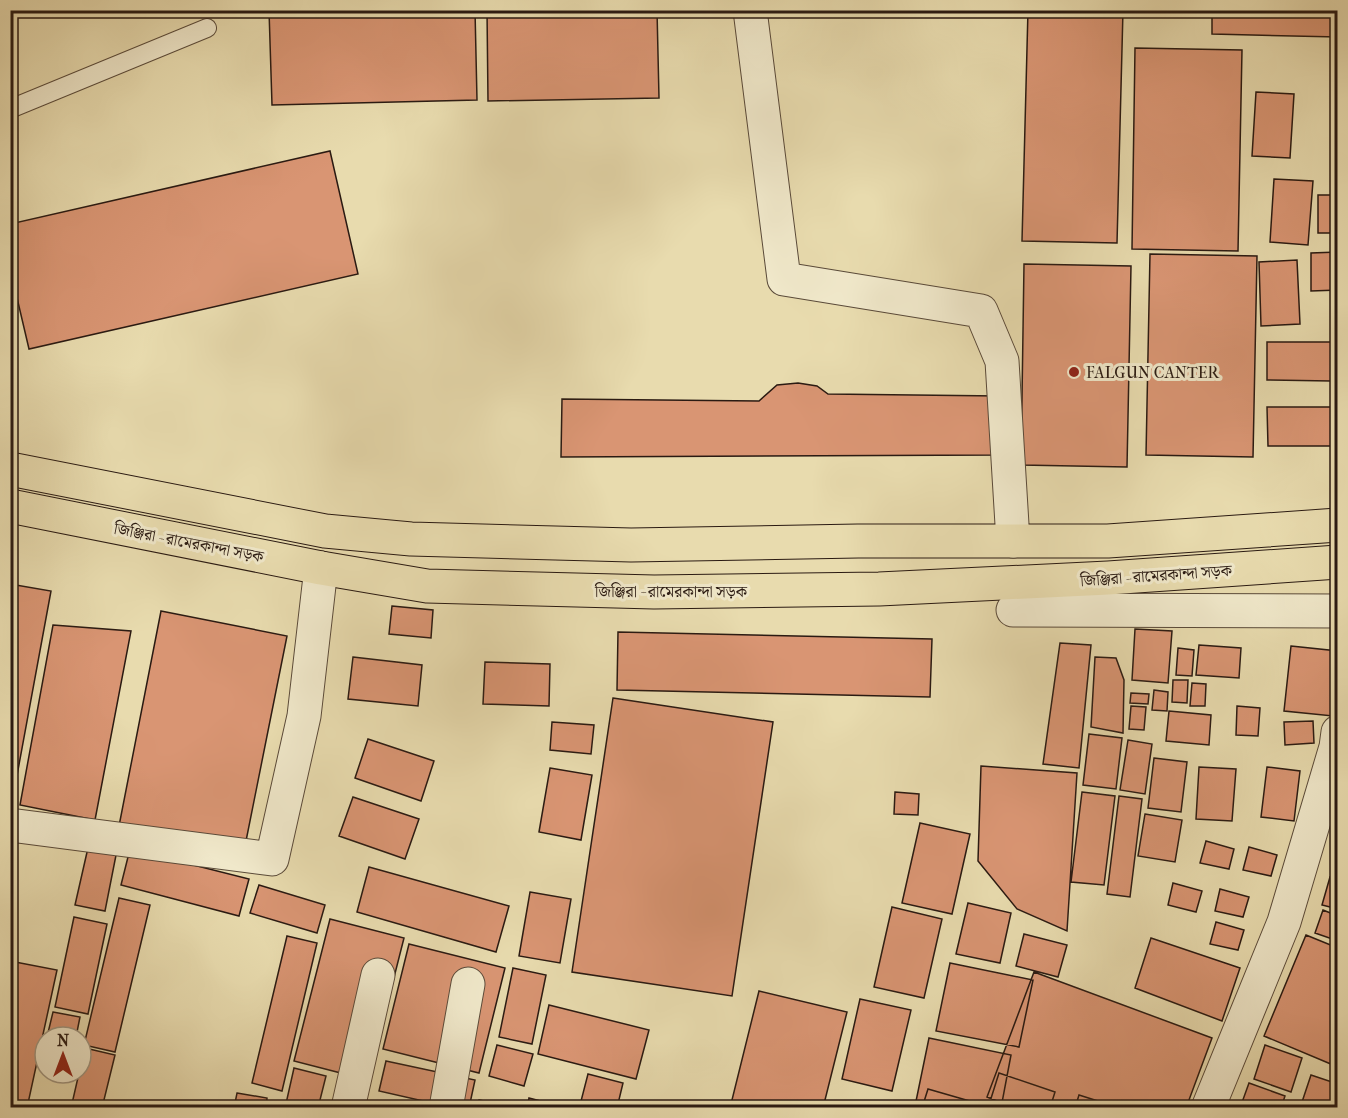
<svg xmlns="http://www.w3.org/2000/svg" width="1348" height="1118" viewBox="0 0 1348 1118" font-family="'IM FELL French Canon','Noto Serif Bengali',serif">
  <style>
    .building { fill: #d99573; stroke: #2a1a12; stroke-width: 1.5 }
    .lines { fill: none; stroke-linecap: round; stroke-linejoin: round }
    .lane-casing { stroke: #5a4a39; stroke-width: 20 }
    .street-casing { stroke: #5a4a39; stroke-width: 35 }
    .primary-casing { stroke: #2a1a12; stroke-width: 35 }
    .lane { stroke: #f0e8ca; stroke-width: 18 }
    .street { stroke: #f0e8ca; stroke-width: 33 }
    .primary { stroke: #e8dbae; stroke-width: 33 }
    .poi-dot { fill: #8f2418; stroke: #f0e8ca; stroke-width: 2 }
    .labels { text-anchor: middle; stroke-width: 6; stroke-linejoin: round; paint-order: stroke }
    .poi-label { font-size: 16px; fill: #2a1a12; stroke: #f0e8ca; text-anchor: start }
    .street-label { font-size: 16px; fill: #2a1a12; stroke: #f0e8ca }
  </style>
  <rect width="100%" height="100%" fill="#e8dbae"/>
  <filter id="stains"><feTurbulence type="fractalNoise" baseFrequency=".00333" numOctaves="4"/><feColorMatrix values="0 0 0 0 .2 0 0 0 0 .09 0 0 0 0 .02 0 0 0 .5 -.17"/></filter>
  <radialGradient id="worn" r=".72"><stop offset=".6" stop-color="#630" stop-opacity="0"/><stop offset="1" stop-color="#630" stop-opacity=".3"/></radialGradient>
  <path class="building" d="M269 10H475L477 100 272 105Z
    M487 10H657L659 98 488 101Z
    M1028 10H1123L1117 243 1022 241Z
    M1212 10H1338V37L1212 34Z
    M1135 48 1242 50 1238 251 1132 249Z
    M1256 92 1294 94 1290 158 1252 156Z
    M330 151 358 274 29 349 10 268V224Z
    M1274 179 1313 181 1308 245 1270 242Z
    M1318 195H1338V233H1318Z
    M1338 252V290L1311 291V253Z
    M1150 254 1257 256 1253 457 1146 455Z
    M1297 260 1300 324 1261 326 1259 262Z
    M1024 264 1131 266 1127 467 1021 465Z
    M1267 342H1331V381L1267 380Z
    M798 383 817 386 828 394 999 396V455L561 457 562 399 759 401 777 385Z
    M1267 407H1338V446H1268Z
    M10 584 51 591 11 808H10Z
    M392 606 433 610 431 638 389 634Z
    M161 611 287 636 244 851 119 826Z
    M53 625 131 631 95 820 20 805Z
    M1135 629 1172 631 1168 683 1132 680Z
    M618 632 932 639 930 697 617 690Z
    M1060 643 1091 645 1079 768 1043 764Z
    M1199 645 1241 648 1239 678 1196 675Z
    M1291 646 1338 651 1333 716 1284 711Z
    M1178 648 1194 650 1192 676 1176 675Z
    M353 657 422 665 418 706 348 699Z
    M1095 657 1116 658 1124 680 1123 733 1091 727Z
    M485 662 550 664 549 706 483 704Z
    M1173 680H1188L1187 703 1172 702Z
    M1192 683 1206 684 1205 706H1190Z
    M1154 690 1168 692 1167 711 1152 710Z
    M1131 693 1149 694 1148 704 1130 703Z
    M613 698 773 722 732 996 572 972Z
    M1131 706 1146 707 1144 730 1129 729Z
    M1237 706 1260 708 1258 736 1236 735Z
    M1169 711 1211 715 1209 745 1166 741Z
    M1313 721 1314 743 1285 745 1284 722Z
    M552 722 594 725 591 754 550 750Z
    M1089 734 1122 738 1116 789 1083 785Z
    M368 739 434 761 421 801 355 778Z
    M1128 740 1152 744 1145 794 1120 790Z
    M1154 758 1187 762 1181 812 1148 808Z
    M981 766 1077 773 1067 931 1017 909 978 861Z
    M1199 767 1236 769 1232 821 1196 819Z
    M1267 767 1300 771 1294 821 1261 817Z
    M550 768 592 775 581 840 539 832Z
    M895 792 919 794 918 815 894 814Z
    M1082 792 1115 796 1104 885 1071 882Z
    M1119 796 1142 799 1130 897 1107 894Z
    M353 797 419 819 405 859 339 836Z
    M1145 814 1182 820 1175 862 1138 856Z
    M920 823 970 834 952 914 902 903Z
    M90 839 118 845 105 911 75 905Z
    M1206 841 1234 849 1229 869 1200 863Z
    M1249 847 1277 855 1271 876 1243 870Z
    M130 849 249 879 239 916 121 885Z
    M369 867 509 906 496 952 357 912Z
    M1330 877 1338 879V909L1322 905Z
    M1173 883 1202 891 1196 912 1168 905Z
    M259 885 325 905 317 933 250 913Z
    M1220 889 1249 897 1243 917 1215 911Z
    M530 892 571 899 560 963 519 956Z
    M119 898 150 905 115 1052 84 1045Z
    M968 903 1011 913 1000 963 956 954Z
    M892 907 942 919 924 998 874 987Z
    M1323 910 1338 916V941L1315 933Z
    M74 917 107 924 88 1014 55 1007Z
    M330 919 404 938 368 1080 294 1061Z
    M1216 922 1244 930 1238 950 1210 944Z
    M1024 934 1067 945 1058 977 1016 966Z
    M1306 935 1338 948V1067L1264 1036Z
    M287 936 317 943 282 1091 252 1083Z
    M1151 938 1240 968 1222 1021 1135 988Z
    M409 944 505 968 479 1073 383 1049Z
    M10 961 57 970 27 1108H10Z
    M950 963 1033 980 1019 1047 936 1031Z
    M513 968 546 975 532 1044 499 1037Z
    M1034 972 1212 1038 1186 1108H1015L987 1097Z
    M759 991 847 1012 823 1108H730Z
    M860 999 911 1010 892 1091 842 1079Z
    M549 1005 649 1030 636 1079 538 1054Z
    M53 1012 80 1017 76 1037H47Z
    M929 1038 1011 1055 1001 1108 915 1106Z
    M497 1045 533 1054 524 1086 489 1076Z
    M1265 1045 1302 1058 1291 1092 1254 1079Z
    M85 1048 115 1055 102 1108H71L79 1073H81Z
    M386 1061 475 1080 469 1108H454L379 1091Z
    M294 1068 326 1076 318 1108H285Z
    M999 1073 1055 1092 1050 1108H988Z
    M588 1074 623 1083 617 1108H588L580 1105Z
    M1311 1075 1338 1084V1108H1300Z
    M1249 1083 1285 1096 1281 1108H1240Z
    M928 1089 987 1106 986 1108H922Z
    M237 1093 267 1098 266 1108H234Z
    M1079 1095 1120 1108H1075Z
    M529 1098 564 1107V1108H527Z
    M479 1100 515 1107V1108H477Z"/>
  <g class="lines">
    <g class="lane-casing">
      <path id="lane" d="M10 109 207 28"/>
    </g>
    <g class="street-casing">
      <path id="street" d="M750 10 784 279 981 311 1002 361 1013 541
        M1013 610 1338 611
        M10 825 272 859 304 716 321 568
        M348 1108 378 975
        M446 1108 468 984
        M1208 1108 1284 922 1336 747 1338 732"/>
    </g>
    <g class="primary-casing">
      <path id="primary" d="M10 469 325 531 411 539 631 545 858 541H1108L1338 525
        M10 506 321 568 427 586 654 592 879 589 1108 578 1338 562"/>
    </g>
    <use href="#lane" class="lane"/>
    <use href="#street" class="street"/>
    <use href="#primary" class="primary"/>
  </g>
  <circle class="poi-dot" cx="1074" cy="372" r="6"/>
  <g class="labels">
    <g class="poi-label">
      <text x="1086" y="378">FALGUN CANTER</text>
    </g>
    <g class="street-label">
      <text transform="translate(189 542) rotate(11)" y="6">জিঞ্জিরা - রামেরকান্দা সড়ক</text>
      <text transform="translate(1156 575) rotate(-4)" y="6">জিঞ্জিরা - রামেরকান্দা সড়ক</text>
      <text x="671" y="597">জিঞ্জিরা - রামেরকান্দা সড়ক</text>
    </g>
  </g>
  <rect width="1348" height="1118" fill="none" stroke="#e8dbae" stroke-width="36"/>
  <rect x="12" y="12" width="1324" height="1094" fill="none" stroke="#2a1a12" stroke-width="3"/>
  <rect x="18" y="18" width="1312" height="1082" fill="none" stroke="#2a1a12" stroke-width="1.5"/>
  <g transform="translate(63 1055)"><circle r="28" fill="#f0e8ca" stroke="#a19680" stroke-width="1.5"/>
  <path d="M0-4.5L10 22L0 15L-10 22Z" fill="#8f2418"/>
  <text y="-9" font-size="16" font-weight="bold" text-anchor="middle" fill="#2a1a12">N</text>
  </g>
  <rect width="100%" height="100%" filter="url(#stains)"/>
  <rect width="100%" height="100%" fill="url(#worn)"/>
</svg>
